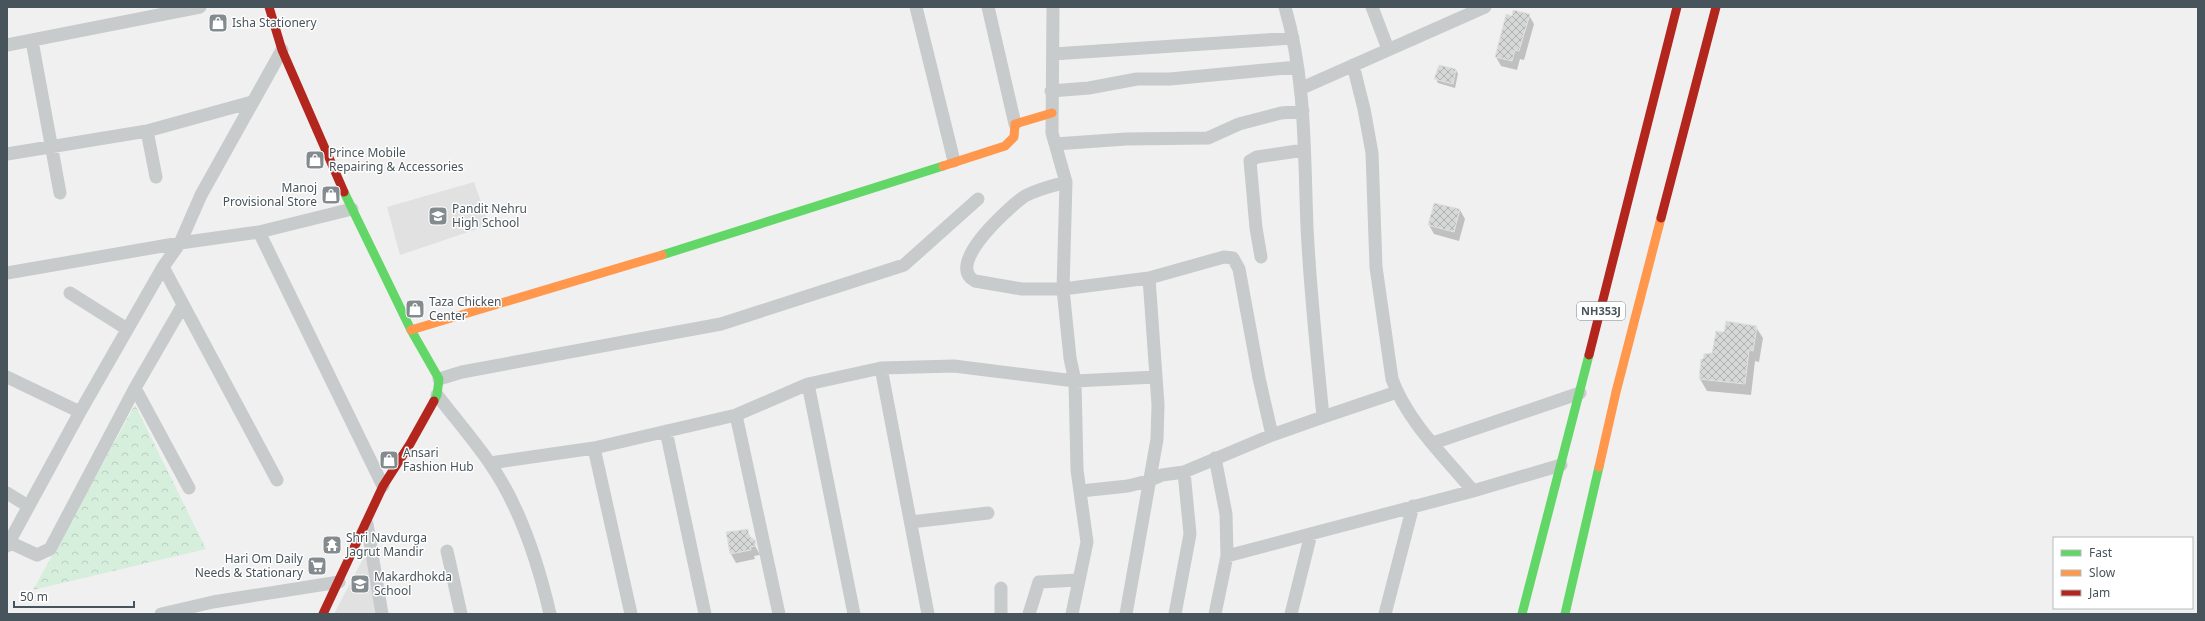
<svg xmlns="http://www.w3.org/2000/svg" width="2205" height="621" viewBox="0 0 2205 621" font-family="'Noto Sans',sans-serif">
  <style>
    .education { fill: #e2e1e1 }
    .park { fill: url(#park-crowns) }
    .shadow { fill: #0003 }
    .building { fill: url(#building-cross-hatch); stroke: #e1e2e3 }
    .lines { fill: none; stroke-linecap: round; stroke-linejoin: round }
    .street { stroke: #c7cbcc; stroke-width: 13 }
    .fast { stroke: #63d668; stroke-width: 9 }
    .slow { stroke: #ff974d; stroke-width: 9 }
    .jam { stroke: #b3261e; stroke-width: 9 }
    .labels { text-anchor: middle; stroke-width: 3; stroke-linejoin: round; paint-order: stroke }
    .shield { fill: #fff; stroke: #7f878c; stroke-width: 1 }
    .shield-label { font-size: 11px; font-weight: bold; fill: #48545b }
    .poi-label { font-size: 12px; fill: #48545b; stroke: #fff; text-anchor: start }
  </style>
  <defs>
    <pattern id="park-crowns" width="20" height="18" patternUnits="userSpaceOnUse"><rect width="20" height="18" fill="#d6eedc"/><path d="M2 6a3 3 0 1 1 6 0M12 15a3 3 0 1 1 6 0" fill="none" stroke="#b9cebf"/></pattern>
    <pattern id="building-cross-hatch" width="8" height="8" patternUnits="userSpaceOnUse"><rect width="8" height="8" fill="#d6d8d8"/><path d="M0 0l8 8M0 8l8-8" fill="none" stroke="#b0b2b2"/></pattern>
  </defs>
  <rect width="100%" height="100%" fill="#f0f0f0"/>
  <path class="education" d="M474 182 489 225 400 255 387 207Z
    M366 553 376 614H334Z"/>
  <path class="park" d="M135 405 206 549 33 590Z"/>
  <path class="shadow" d="M1529 15 1534 24 1524 60 1520 59 1517 70 1501 66 1496 57 1513 17Z
    M1439 66 1456 70 1458 74 1455 88 1438 83 1436 79Z
    M1460 210 1465 219 1459 241 1434 234 1429 225Z
    M1756 327 1763 338 1759 362 1755 361 1751 395 1707 391 1700 379 1725 334Z
    M747 530 760 555 754 556 755 559 736 563 731 554Z"/>
  <path class="building" d="M1513 10 1530 14 1519 51 1515 50 1512 61 1495 57 1506 14 1512 16Z
    M1439 65 1456 69 1453 84 1434 79Z
    M1434 203 1460 209 1454 232 1428 225Z
    M1726 321 1757 326 1753 351 1749 350 1745 384 1699 379 1701 359H1703L1704 354 1712 353 1716 331 1724 332Z
    M748 529 749 536 755 540 756 546 750 547 751 550 730 554 726 532Z"/>
  <g class="lines">
    <path class="street" d="M916 7 954 161
      M988 7 1015 124
      M1053 7 1052 133 1066 182 1063 289 1070 358 1075 381 1077 470 1087 542 1072 614
      M1372 7 1388 49
      M32 41 60 193
      M7 45 200 7
      M1053 54 1293 38
      M1353 65 1364 109 1372 153 1376 267 1392 379C1407 421 1445 457 1473 491
      M1302 88 1485 7
      M1051 91 1089 88 1137 79H1170L1297 67
      M147 131 156 177
      M1055 144 1126 139 1208 138 1239 124 1281 113 1303 111
      M7 154 147 131 252 102
      M1066 182C1052 186 1037 189 1025 196 1009 207 944 265 975 281L1022 289H1063L1149 278 1158 405 1157 439 1126 614
      M259 232 383 486
      M1261 257 1256 228 1250 161 1257 157 1304 150
      M163 267 277 480
      M7 273 180 243 259 232 352 209
      M1149 278 1224 257 1233 258 1239 269 1259 378 1272 435
      M70 293 127 329
      M183 305 135 388 189 488
      M881 368 928 614
      M7 377 80 412
      M439 379 462 372 721 324 904 265 978 199
      M808 384 854 614
      M437 395C454 417 473 439 489 462 520 506 538 562 550 614
      M736 415 779 614
      M1323 417 1397 392
      M666 431 705 614
      M1433 443 1580 393
      M594 448 631 614
      M1215 458 1226 514 1227 556
      M490 463 594 448 736 415 808 384 881 368 954 366 1075 381 1156 377
      M1081 491 1128 486 1148 481 1162 475 1184 472 1272 435 1323 417C1317 354 1310 290 1307 227 1304 153 1306 79 1285 7
      M7 493 28 506
      M911 522 988 513
      M367 524 382 614
      M9 542 37 555 50 549 135 388
      M7 546 80 412 163 267 180 243 201 195 282 50
      M447 551 461 614
      M1001 588V614
      M161 614 213 602 339 582
      M1029 614 1039 582 1079 580
      M1175 614 1190 534 1184 472
      M1215 614 1227 556 1473 491 1561 465
      M1291 614 1311 534
      M1385 614 1413 506"/>
    <path class="fast" d="M344 192 411 330 439 379 437 395 434 401
      M662 255 943 166
      M1522 614 1589 355
      M1565 614 1599 467"/>
    <path class="slow" d="M943 166 1005 146 1014 137 1015 124 1052 113
      M411 330 662 255
      M1599 467 1616 392 1661 218"/>
    <path class="jam" d="M269 7 282 50 344 192
      M1661 218 1716 7
      M1589 355 1677 7
      M323 614 383 486 410 444 434 401"/>
  </g>
  <defs>
    <g id="shop-square" transform="scale(1)"><rect x="-9" y="-9" width="18" height="18" rx="4" fill="#838b8f" stroke="#fff"/><path d="M-5-2.5h2.3a2.7 3.5 0 0 1 5.4 0H5L5.5 6h-11ZM-1.5-2.5h3a1.5 2.3 0 0 0-3 0Z" fill="#fff"/></g>
    <g id="school-square" transform="scale(1)"><rect x="-9" y="-9" width="18" height="18" rx="4" fill="#838b8f" stroke="#fff"/><path d="M0-5L7-2L0 1L-7-2ZM-4 1L0 2.5L4 1V4Q0 6-4 4Z" fill="#fff"/></g>
    <g id="temple-square" transform="scale(1)"><rect x="-9" y="-9" width="18" height="18" rx="4" fill="#838b8f" stroke="#fff"/><path d="M0-6L5-2H3V0L6.5 2.5H4V6H1.5V3h-3V6H-4V2.5H-6.5L-3 0V-2H-5Z" fill="#fff"/></g>
    <g id="supermarket-square" transform="scale(1)"><rect x="-9" y="-9" width="18" height="18" rx="4" fill="#838b8f" stroke="#fff"/><path d="M-6-5.5h2.5l.6 2H6L4.5 2H-2.5L-4.4-4H-6ZM-1.5 3.2a1.3 1.3 0 1 0 .1 0ZM3 3.2a1.3 1.3 0 1 0 .1 0Z" fill="#fff"/></g>
  </defs>
  <g fill-rule="evenodd">
    <use href="#shop-square" x="218" y="23"/>
    <use href="#shop-square" x="315" y="160"/>
    <use href="#shop-square" x="331" y="195"/>
    <use href="#school-square" x="438" y="216"/>
    <use href="#shop-square" x="415" y="309"/>
    <use href="#shop-square" x="389" y="460"/>
    <use href="#temple-square" x="332" y="545"/>
    <use href="#supermarket-square" x="317" y="566"/>
    <use href="#school-square" x="360" y="584"/>
  </g>
  <g class="labels">
    <rect class="shield" x="1577" y="302" width="48" height="18" rx="3"/>
    <g class="shield-label">
      <text x="1601" y="315">NH353J</text>
    </g>
    <g class="poi-label">
      <text x="232" y="27">Isha Stationery</text>
      <text x="329" y="157">Prince Mobile<tspan x="329" dy="14">Repairing &amp; Accessories</tspan></text>
      <text x="317" y="192" text-anchor="end">Manoj<tspan x="317" dy="14">Provisional Store</tspan></text>
      <text x="452" y="213">Pandit Nehru<tspan x="452" dy="14">High School</tspan></text>
      <text x="429" y="306">Taza Chicken<tspan x="429" dy="14">Center</tspan></text>
      <text x="403" y="457">Ansari<tspan x="403" dy="14">Fashion Hub</tspan></text>
      <text x="346" y="542">Shri Navdurga<tspan x="346" dy="14">Jagrut Mandir</tspan></text>
      <text x="303" y="563" text-anchor="end">Hari Om Daily<tspan x="303" dy="14">Needs &amp; Stationary</tspan></text>
      <text x="374" y="581">Makardhokda<tspan x="374" dy="14">School</tspan></text>
    </g>
  </g>
  <rect width="2205" height="621" fill="none" stroke="#48545b" stroke-width="16"/>
  <rect x="2053" y="537" width="140" height="72" fill="#ffffff" stroke="#b6bbbd"/>
  <rect x="2061" y="550" width="20" height="6" fill="#63d668" stroke="#b6bbbd"/>
  <text x="2089" y="557" font-size="12" fill="#48545b">Fast</text>
  <rect x="2061" y="570" width="20" height="6" fill="#ff974d" stroke="#b6bbbd"/>
  <text x="2089" y="577" font-size="12" fill="#48545b">Slow</text>
  <rect x="2061" y="590" width="20" height="6" fill="#b3261e" stroke="#b6bbbd"/>
  <text x="2089" y="597" font-size="12" fill="#48545b">Jam</text>
  <path d="M14 601v6h120v-6" fill="none" stroke="#48545b" stroke-width="2"/>
  <text x="20" y="601" font-size="12" fill="#48545b" stroke="#ffffff" stroke-width="3" paint-order="stroke">50 m</text>
</svg>
